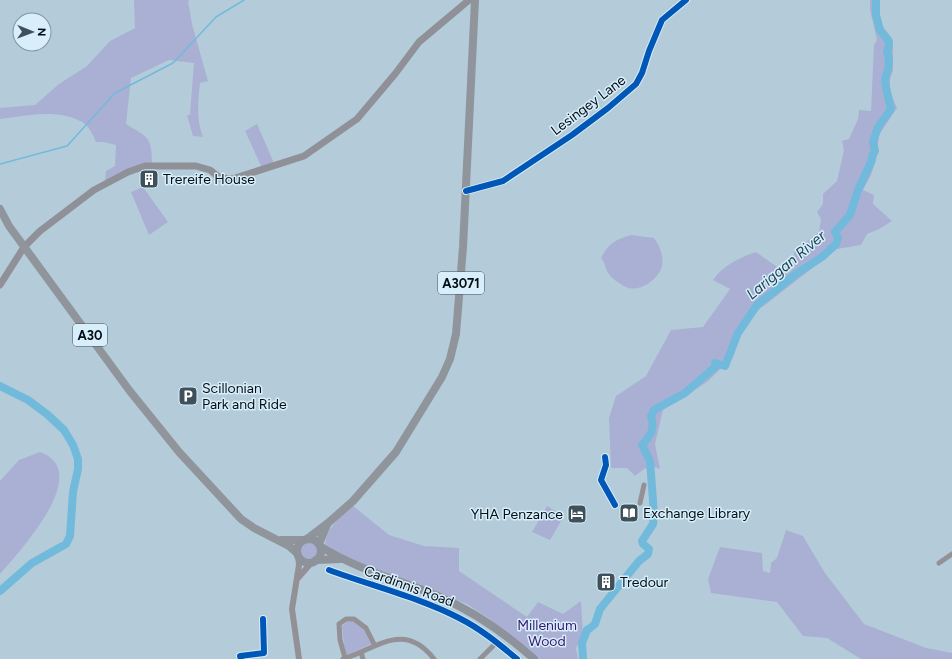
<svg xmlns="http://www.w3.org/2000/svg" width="952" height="659" viewBox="0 0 952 659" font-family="Figtree,sans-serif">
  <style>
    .green { fill: #aab0d3 }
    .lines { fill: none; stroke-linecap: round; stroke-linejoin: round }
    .stream { stroke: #72badc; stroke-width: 1.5 }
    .river { stroke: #72badc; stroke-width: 8 }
    .minor { stroke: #949196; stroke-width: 5 }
    .tertiary { stroke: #949196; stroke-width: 6 }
    .secondary { stroke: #909098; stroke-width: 7 }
    .primary { stroke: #90959c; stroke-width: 8 }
    .trunk { stroke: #8e929a; stroke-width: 8 }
    .cycleway-casing { stroke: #d8eefa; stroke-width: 8 }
    .cycleway { stroke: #0057b8; stroke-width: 6 }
    .labels { text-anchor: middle; stroke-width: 3; stroke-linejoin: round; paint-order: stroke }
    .shield { fill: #d8eefa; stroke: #42515a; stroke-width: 1 }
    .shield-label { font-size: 13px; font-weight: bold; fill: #010e16 }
    .street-label { font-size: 14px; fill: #010e16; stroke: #d8eefa }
    .poi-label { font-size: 14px; fill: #010e16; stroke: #d8eefa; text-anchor: start }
    .park-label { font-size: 14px; fill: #34196f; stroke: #d8eefa }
    .water-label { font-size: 15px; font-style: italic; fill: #1c4456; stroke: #d8eefa }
  </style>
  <rect width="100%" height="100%" fill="#b4ccd9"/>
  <path class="green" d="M134 0H190L188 1 192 24 208 81 200 83C198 103 196 119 203 137L193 136 187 115H190L194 63 169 60 131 78 126 124C149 138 152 137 152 165L105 181 106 171 115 166 116 145 103 142H96C93 135 89 126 82 122 58 108 26 116 0 119V108L35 105 59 84 87 66 110 41 135 28Z
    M870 0H879L877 5 883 27 893 40V71C886 84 892 96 897 108L879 135 877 156 871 175 863 190 874 195 873 204 892 221 879 229 867 234 861 245 837 249 757 311 740 335 733 357 707 382 663 410 655 444 660 469 652 466 644 469 635 476 627 468H611L609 418 616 396 646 376 671 330 703 327 730 289 713 280C722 266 741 257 756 252L787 274 795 267 794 252 819 232 821 219 817 212 823 204V194L837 181 844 150 842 141 849 139 858 119 859 110 871 111 874 45 877 40 870 10Z
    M257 124 274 163 261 166 245 131Z
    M143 187 168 222 149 235 131 192Z
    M631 235 654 238C660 246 665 259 661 269 656 281 638 293 626 287 620 284 610 278 607 271 605 266 605 263 601 258 608 244 616 239 631 235Z
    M40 452C94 471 20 551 0 574V481L19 460Z
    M352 505 389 535 424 546 459 548V571L527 617 538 602 563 614 581 601 583 635 576 648 578 659H538L491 620 467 604 342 556 325 544C327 527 341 517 352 505Z
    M547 506 564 516 550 540 532 532Z
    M786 530 803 536 825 573 864 624 926 648 952 653V659H861L827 638 803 636 777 602 711 593 708 579 720 547 762 553 763 571 770 573 771 563 777 558Z
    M300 551a9 9 0 1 1 18 0a9 9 0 1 1-18 0Z
    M353 621 367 631 373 643 347 655 345 654 342 626 346 622Z"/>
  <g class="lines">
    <path class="stream" d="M0 164 67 146 115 93 173 63 216 17 244 0"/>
    <path class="river" d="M0 386 28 400 48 415 64 430 73 445 78 459V469L73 492 70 536 66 544 32 563 0 591
      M589 629 595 624 600 609 617 588 639 561 648 554 649 549 643 544 642 541 653 524 654 514 650 461 642 445C651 435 655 430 651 416L654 410 685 393 715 367V363L725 366 738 333 757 305 796 274 822 257 836 244 838 238 835 232 850 215 858 190 872 160V156L875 151 873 142 878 127 891 109 886 88 885 79 888 70 889 59 887 53 889 45 888 40 880 30 876 15V0
      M583 659 582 643 587 630"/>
    <path class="minor" d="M466 191 503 181 572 135 608 108 636 84 642 73 649 51 662 20 686 0
      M605 457 606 465 601 480 615 505
      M640 503 644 485
      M939 563 952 554
      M329 570C372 586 418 597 459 618 481 629 499 644 517 659
      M361 652 363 659
      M345 658 340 640 339 624 346 619H354L366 628 374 644
      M241 659 240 656 264 653 263 619
      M343 659C376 649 404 620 434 659
      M480 659 497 642"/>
    <path class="tertiary" d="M298 555 299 565 292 609 299 659
      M298 578 312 562"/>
    <path class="secondary" d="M0 285 24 247 40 231 94 190 128 172 145 166H196L210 170 220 178 232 179 304 156 357 119 395 74 419 42 469 0"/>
    <path class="primary" d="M0 209 9 226 129 390 179 452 241 519 254 528 289 546 297 553
      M307 539 328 523 353 501 396 452 442 377 450 359 456 334 463 247 475 0
      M281 540H303
      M319 544 327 525"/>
    <path class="trunk" d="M297 551a12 12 0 1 1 24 0a12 12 0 1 1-24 0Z
      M320 546C357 570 400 580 440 597 475 612 506 634 534 659
      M316 560 340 559"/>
    <g class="cycleway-casing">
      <path id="cycleway" d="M466 191 503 181 572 135 608 108 636 84 642 73 649 51 662 20 686 0
        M605 457 606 465 601 480 615 505
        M329 570C372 586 418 597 459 618 481 629 499 644 517 659
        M241 659 240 656 264 653 263 619"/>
    </g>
    <use href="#cycleway" class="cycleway"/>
  </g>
  <defs>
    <g id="building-square" transform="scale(1)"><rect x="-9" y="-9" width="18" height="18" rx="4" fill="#40505a" stroke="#d8eefa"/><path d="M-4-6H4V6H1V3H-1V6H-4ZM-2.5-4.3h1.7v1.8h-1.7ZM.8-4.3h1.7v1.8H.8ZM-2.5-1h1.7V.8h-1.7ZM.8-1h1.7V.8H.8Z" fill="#fff"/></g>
    <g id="parking-square" transform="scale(1)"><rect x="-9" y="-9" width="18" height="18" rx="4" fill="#40505a" stroke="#d8eefa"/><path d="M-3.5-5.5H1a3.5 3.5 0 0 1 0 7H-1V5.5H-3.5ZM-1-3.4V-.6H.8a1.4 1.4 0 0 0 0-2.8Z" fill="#fff"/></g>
    <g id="library-square" transform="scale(1)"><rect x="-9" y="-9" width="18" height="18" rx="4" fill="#40505a" stroke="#d8eefa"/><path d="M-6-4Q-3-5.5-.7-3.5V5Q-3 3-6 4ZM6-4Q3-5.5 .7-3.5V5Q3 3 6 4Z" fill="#fff"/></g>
    <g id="hotel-square" transform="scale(1)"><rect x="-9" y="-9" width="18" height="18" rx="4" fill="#40505a" stroke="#d8eefa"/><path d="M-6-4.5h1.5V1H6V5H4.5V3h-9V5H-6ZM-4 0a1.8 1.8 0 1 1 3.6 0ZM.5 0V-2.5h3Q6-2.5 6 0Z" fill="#fff"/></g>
  </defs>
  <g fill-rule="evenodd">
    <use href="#building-square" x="149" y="179"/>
    <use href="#parking-square" x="188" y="396"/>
    <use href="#library-square" x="629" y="513"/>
    <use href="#hotel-square" x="577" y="514"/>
    <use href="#building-square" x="606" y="582"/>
  </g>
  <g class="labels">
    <g class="shield">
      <rect x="438" y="272" width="46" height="22" rx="3"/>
      <rect x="73" y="324" width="34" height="22" rx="3"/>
    </g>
    <g class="shield-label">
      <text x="461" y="288">A3071</text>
      <text x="90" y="340">A30</text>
    </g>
    <g class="street-label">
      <text transform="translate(588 105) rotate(-37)" y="5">Lesingey Lane</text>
      <text transform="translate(409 586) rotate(20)" y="5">Cardinnis Road</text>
    </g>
    <g class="poi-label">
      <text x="163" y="184">Trereife House</text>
      <text x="202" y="393">Scillonian<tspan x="202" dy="16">Park and Ride</tspan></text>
      <text x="643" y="518">Exchange Library</text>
      <text x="563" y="519" text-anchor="end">YHA Penzance</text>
      <text x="620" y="587">Tredour</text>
    </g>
    <g class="park-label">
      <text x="547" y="630">Millenium<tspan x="547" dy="16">Wood</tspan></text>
    </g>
    <g class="water-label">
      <text transform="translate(786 265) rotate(-40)" y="5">Lariggan River</text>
    </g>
  </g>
  <g transform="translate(32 32) rotate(91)"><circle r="19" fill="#d8eefa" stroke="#82949f"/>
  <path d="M0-3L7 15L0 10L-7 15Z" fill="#40505a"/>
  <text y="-6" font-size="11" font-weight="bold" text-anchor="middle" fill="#010e16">N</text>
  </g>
</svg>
